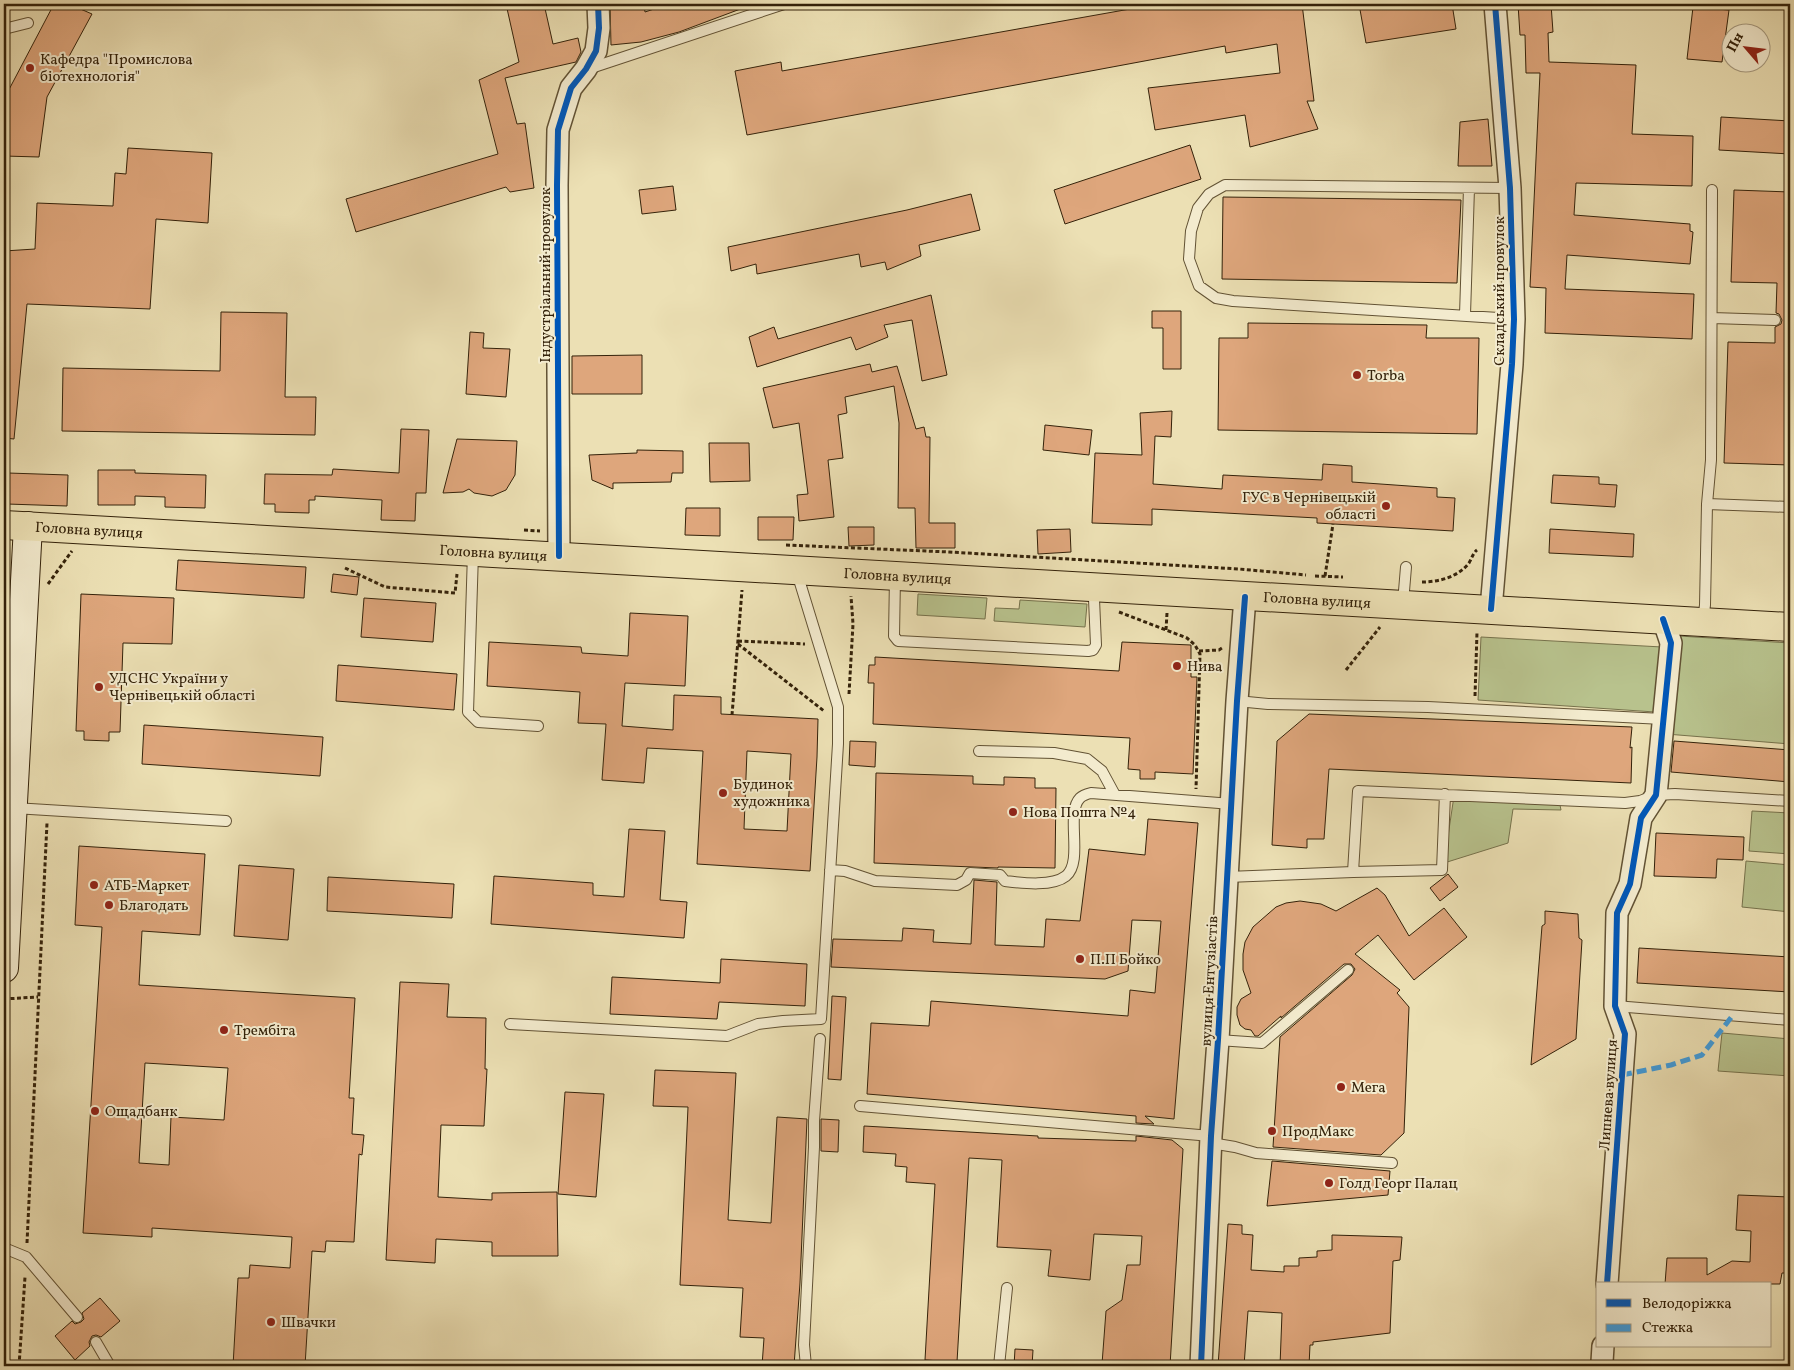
<svg xmlns="http://www.w3.org/2000/svg" width="1794" height="1370" viewBox="0 0 1794 1370" font-family="Vollkorn,serif">
  <style>
    .green { fill: #b8c28d; stroke: #76724c }
    .building { fill: #dea67c; stroke: #34220a; fill-rule: evenodd }
    .lines { fill: none; stroke-linecap: round; stroke-linejoin: round }
    .service-casing { stroke: #625234; stroke-width: 12 }
    .minor-casing { stroke: #625234; stroke-width: 24 }
    .secondary-casing { stroke: #34220a; stroke-width: 30 }
    .primary-casing { stroke: #34220a; stroke-width: 30 }
    .path { stroke: #34220a; stroke-width: 3; stroke-dasharray: 4 2.5; stroke-linecap: butt }
    .service { stroke: #f3ebce; stroke-width: 10 }
    .minor { stroke: #f3ebce; stroke-width: 21 }
    .secondary { stroke: #f3ebce; stroke-width: 28 }
    .primary { stroke: #ece0b4; stroke-width: 28 }
    .quiet { stroke: #3e9cde; stroke-width: 5; stroke-dasharray: 10 5; stroke-linecap: butt }
    .cycleway-casing { stroke: #f3ebce; stroke-width: 9 }
    .cycleway { stroke: #0057b8; stroke-width: 6 }
    .poi-dot { fill: #8f2418; stroke: #f3ebce; stroke-width: 2 }
    .labels { text-anchor: middle; stroke-width: 4; stroke-linejoin: round; paint-order: stroke }
    .poi-label { font-size: 15px; fill: #34220a; stroke: #f3ebce; text-anchor: start }
    .street-label { font-size: 15px; fill: #34220a; stroke: #f3ebce }
  </style>
  <rect width="100%" height="100%" fill="#ece0b4"/>
  <filter id="stains"><feTurbulence type="fractalNoise" baseFrequency=".004" numOctaves="4"/><feColorMatrix values="0 0 0 0 .2 0 0 0 0 .09 0 0 0 0 .02 0 0 0 .5 -.17"/></filter>
  <radialGradient id="worn" r=".72"><stop offset=".6" stop-color="#630" stop-opacity="0"/><stop offset="1" stop-color="#630" stop-opacity=".3"/></radialGradient>
  <path class="green" d="M918 594 987 598 985 619 917 615Z
    M1020 600 1087 604 1085 627 994 621 995 608 1019 609Z
    M1679 636 1790 643V744L1666 734Z
    M1481 637 1662 647 1655 712 1478 700Z
    M1454 796 1559 800 1561 810 1513 809 1508 843 1444 863Z
    M1752 811 1790 813V854L1749 851Z
    M1746 861 1790 865V912L1742 907Z
    M1722 1033 1790 1039V1076L1718 1071Z"/>
  <path class="building" d="M54 4H69L92 14 47 97 39 157 4 156V99Z
    M506 4H544L553 44 578 38 581 52 576 62 505 78 517 124 525 123 534 188 510 192 506 187 356 232 346 199 498 154 479 80 519 62Z
    M610 4H644L645 12 669 4 751 5 679 32 641 42 611 45Z
    M1158 4H1302L1314 101H1307L1318 129 1250 147 1245 115 1155 130 1148 88 1280 73 1277 44 1226 53 1225 46 747 135 735 71 781 62 782 71Z
    M1359 4H1452L1456 29 1366 43Z
    M1518 4H1551L1553 32 1548 33 1549 62 1636 65 1632 134 1693 136 1692 186 1576 183 1574 215 1690 224V231L1693 232 1690 264 1567 255 1565 289 1694 294 1692 339 1545 333 1546 288 1530 287 1540 73H1526L1525 35H1520Z
    M1693 7 1729 10 1722 62 1687 59Z
    M1721 117 1790 121V154L1719 150Z
    M1488 119 1492 166H1458L1460 122Z
    M1190 145 1201 179 1065 224 1054 190Z
    M128 148 212 153 208 223 156 219 150 309 27 304 14 439 4 438V251L35 249 37 203 113 206 115 173 126 174Z
    M673 186 676 210 642 214 639 190Z
    M1734 190 1790 192V465L1724 463 1728 342 1775 343V327L1781 324 1782 320 1779 314 1776 313 1777 283 1731 282Z
    M971 194 980 230 919 245 921 256 887 270 885 262 861 267 859 254 757 274 756 264 731 271 728 247 907 210Z
    M1223 197 1461 200 1457 283 1222 279Z
    M931 295 947 375 922 381 912 320 884 325 888 337 856 350 851 337 757 367 749 337 774 327 778 339Z
    M1152 311H1181V369H1163V328H1152Z
    M221 312 287 313 285 397H316L315 435 62 431 63 368 220 371Z
    M1248 323 1427 325 1426 338H1479L1477 434 1218 430 1219 338H1248Z
    M470 332 484 333 483 348 510 349 506 397 466 394Z
    M642 355V394H572V356Z
    M870 364 872 372 897 366 916 429 924 427 926 437H930L929 523H955V548H916L915 508H898L899 423 894 386 845 397 847 413 838 415 843 458 828 460 834 517 799 521 797 495 808 494 799 423 773 428 763 388Z
    M1172 411 1171 437 1155 436 1153 484 1222 489 1223 475 1322 480 1323 464 1352 466V482L1437 488V497L1455 498 1453 531 1317 523V518L1152 509V525L1092 523 1095 453 1142 455 1140 413Z
    M1045 425 1092 430 1089 455 1043 450Z
    M401 429 429 430 426 493H416L415 521 381 520 382 500 315 496V500H309V513L275 512V504H264L265 474 332 475 333 469 399 473Z
    M457 439 517 441 515 475 506 490 492 496 474 493 469 489 463 492 443 493Z
    M709 443H749L750 481 710 482Z
    M637 450 683 451V473H672L671 482 613 483V489L592 480 589 455 637 453Z
    M98 470H135V473L206 475 205 508 165 507V497L135 496V505H98Z
    M8 473 68 475 67 506 7 504Z
    M1553 475 1599 477V484L1617 485 1615 507 1551 503Z
    M686 508H720V536L685 535Z
    M758 517H794L793 540H758Z
    M848 527H874V545L849 546Z
    M1070 529 1071 552 1038 554 1037 530Z
    M1550 529 1634 534 1633 557 1549 553Z
    M178 560 306 567 304 598 176 590Z
    M333 574 359 577 357 595 331 592Z
    M81 594 174 598 172 644 123 643 120 732H109V741L84 740V731H76Z
    M364 598 436 603 433 642 361 637Z
    M630 613 688 616 685 686 625 683 622 726 673 730 674 695 721 697V714L818 719 817 757 810 871 697 864 703 751 647 748 644 783 602 780 606 724 578 723 580 692 487 686 489 642 581 647 582 653 628 656ZM747 751 791 754 787 831 744 829Z
    M1122 642 1191 645V677H1197L1193 774 1155 772V779H1140V770L1128 769 1130 738 873 724 874 683H868L869 665H875V657L1119 671Z
    M338 665 457 674 454 710 336 701Z
    M1309 714 1632 727 1630 748 1632 747 1631 783 1329 769 1324 839H1307V848L1272 845 1277 741Z
    M144 725 323 737 320 776 142 764Z
    M850 741 876 742 875 767 849 765Z
    M1674 741 1790 750V782L1671 772Z
    M876 773 973 776V784L1004 785V777L1035 778V788H1056L1055 868 998 867V868L874 863Z
    M1148 819 1198 823 1174 1119 1145 1116 1154 1124 1136 1123V1116L867 1094 871 1023 929 1026 931 1001 1128 1016 1130 990 1155 993 1161 921 1132 920 1128 971 1105 979 831 967 833 939 902 941 903 928 934 930 933 942 971 944 974 880 997 882 995 945 1044 947 1046 919 1080 921 1089 849 1145 855Z
    M629 829 665 831 660 900 687 902 684 938 491 924 494 876 593 883V895L624 897Z
    M1656 833 1744 837 1743 860 1717 859 1716 878 1654 876Z
    M79 846 205 854 200 935 142 931 139 985 355 998 349 1098H354L352 1134 364 1135 362 1155 359 1154 354 1242 326 1241 325 1252 312 1251 305 1366H233L238 1278H249L250 1265 290 1268 292 1237 152 1228V1237L83 1233 102 927 75 925ZM145 1063 228 1068 224 1120 171 1117 169 1165 139 1163Z
    M239 865 294 869 288 940 234 936Z
    M1448 874 1458 887 1440 901 1430 888Z
    M328 877 454 884 452 918 327 911Z
    M1377 888 1385 895 1409 936 1444 908 1467 937 1414 980 1378 935 1355 954 1400 990 1397 993 1409 1007 1404 1133 1381 1155 1273 1147 1280 1037 1352 975 1355 969 1351 964H1344L1281 1018V1016L1258 1036H1255L1251 1030 1245 1029 1240 1025 1237 1015V1007L1241 999 1251 993 1243 970V954L1245 942 1253 927 1276 907 1286 903 1300 901 1321 904 1336 911Z
    M1545 911 1578 914 1579 938 1582 940 1576 1039 1531 1065 1542 926 1545 924Z
    M1639 948 1790 957V992L1637 983Z
    M721 959 807 964 805 1006 719 1002 717 1019 610 1014 612 977 720 983Z
    M400 982 449 984 447 1017 486 1018 485 1069H487L484 1126 441 1125 438 1197 492 1200V1193L557 1192 558 1256H492V1242L436 1239 435 1263 386 1260Z
    M832 996 846 997 841 1080 828 1079Z
    M655 1070 736 1073 728 1220 771 1223 777 1117 807 1119 800 1283 794 1366H762L764 1338 740 1337 743 1288 680 1285 688 1107 653 1106Z
    M565 1092 604 1094 596 1197 558 1194Z
    M821 1119 839 1120 838 1152 821 1151Z
    M864 1126 1038 1136V1138L1136 1141V1136L1172 1140 1183 1149 1170 1366H1131L1102 1364 1106 1311 1122 1300 1127 1265H1140L1142 1236 1094 1234 1090 1280 1048 1276 1051 1250 997 1247 1002 1160 969 1158 957 1362 925 1360 935 1184 906 1182 907 1167 895 1166 896 1154 863 1152Z
    M1272 1161 1390 1171 1388 1195 1267 1206Z
    M1738 1195 1790 1197V1273H1782L1780 1284H1665L1667 1258H1707V1275L1732 1261 1750 1262 1751 1231 1736 1230Z
    M1228 1224 1242 1225V1234L1253 1235 1251 1270 1284 1272V1266H1299V1258L1317 1257V1251L1332 1250V1235L1402 1237 1400 1260 1393 1261 1390 1333 1313 1342V1345H1310L1309 1366H1280L1282 1313 1248 1311 1244 1366H1218Z
    M100 1298 120 1321 101 1337 96 1335 92 1336 89 1342 90 1346 75 1360 55 1336 72 1321 75 1324 81 1322 84 1319 82 1313Z
    M1015 1349 1033 1350 1032 1366H1014Z"/>
  <g class="lines">
    <g class="service-casing">
      <path id="service" d="M4 29 28 23
        M588 69 784 4
        M1510 188 1225 185 1209 194 1198 208 1191 231 1189 259 1199 286 1216 298 1233 301 1514 319
        M1465 315 1469 188
        M1712 318 1775 320
        M1707 504 1790 507
        M473 553 468 712 478 722 538 726
        M895 577 894 636 898 641 1088 651 1093 650 1096 645 1094 599 1095 588
        M1403 603 1406 567
        M1703 621 1705 605 1707 504 1711 460 1712 190
        M1237 701 1268 704 1428 707 1663 719
        M979 751 1054 753 1087 759 1102 771 1115 795
        M14 808 226 821
        M830 870 845 871 875 881 957 885 966 880 970 873 1000 875 1005 881C1022 883 1052 887 1066 876 1084 861 1065 813 1080 798 1083 795 1087 794 1091 793L1232 804
        M1353 872 1442 870 1445 794
        M1227 877 1353 872 1358 791 1625 803 1640 801 1656 795 1675 794 1790 801
        M1615 1006 1790 1020
        M510 1024 727 1036 758 1024 783 1021 821 1019 838 744V707L797 573
        M1218 1040 1262 1043 1348 970
        M860 1106 1211 1136
        M1211 1143 1235 1147 1256 1153 1392 1163
        M4 1248 26 1257 77 1317
        M96 1342 110 1366
        M806 1366 804 1345 814 1147V1121L820 1039
        M999 1366 1007 1288"/>
    </g>
    <g class="minor-casing">
      <path id="minor" d="M559 556 557 185 558 130 571 88 586 69 596 51 599 28 598 4
        M1491 609 1512 364 1514 319 1510 188 1495 4
        M1607 1284 1625 1034 1615 1006 1617 913 1630 884 1641 818 1656 795 1671 643 1663 619
        M1602 1362 1603 1346
        M1201 1366 1211 1136 1218 1040 1237 701 1245 597"/>
    </g>
    <g class="secondary-casing">
      <path id="secondary" d="M4 968 28 526"/>
    </g>
    <g class="primary-casing">
      <g id="primary">
        <path id="s1" d="M4 525 1790 627"/>
      </g>
    </g>
    <path class="path" d="M524 530 540 531
      M786 545 949 552 1239 569 1306 575
      M345 568 385 587 455 593 457 574
      M1315 576 1343 577
      M1325 576 1333 524
      M1422 582C1439 582 1458 577 1469 563 1472 558 1473 553 1477 550
      M48 584 72 551
      M1119 612 1187 638 1195 645 1200 654 1196 789
      M1166 630 1167 613
      M738 641 805 644
      M738 644 824 711
      M1199 651 1219 650 1222 648
      M1346 670 1380 627
      M849 694 853 624 851 596
      M1475 696 1477 632
      M732 715 742 590
      M4 999 38 997
      M27 1243 47 823
      M19 1366 25 1277"/>
    <use href="#service" class="service"/>
    <use href="#minor" class="minor"/>
    <use href="#secondary" class="secondary"/>
    <use href="#primary" class="primary"/>
    <path class="quiet" d="M1622 1075 1671 1065 1702 1055 1733 1015"/>
    <g class="cycleway-casing">
      <path id="cycleway" d="M559 556 557 185 558 130 571 88 586 69 596 51 599 28 598 4
        M1491 609 1512 364 1514 319 1510 188 1495 4
        M1607 1284 1625 1034 1615 1006 1617 913 1630 884 1641 818 1656 795 1671 643 1663 619
        M1201 1366 1211 1136 1218 1040 1237 701 1245 597"/>
    </g>
    <use href="#cycleway" class="cycleway"/>
  </g>
  <g class="poi-dot">
    <circle cx="30" cy="68" r="5"/>
    <circle cx="1357" cy="375" r="5"/>
    <circle cx="1386" cy="506" r="5"/>
    <circle cx="1177" cy="666" r="5"/>
    <circle cx="99" cy="687" r="5"/>
    <circle cx="723" cy="793" r="5"/>
    <circle cx="1013" cy="812" r="5"/>
    <circle cx="94" cy="885" r="5"/>
    <circle cx="109" cy="905" r="5"/>
    <circle cx="1080" cy="959" r="5"/>
    <circle cx="224" cy="1030" r="5"/>
    <circle cx="1341" cy="1087" r="5"/>
    <circle cx="95" cy="1111" r="5"/>
    <circle cx="1272" cy="1131" r="5"/>
    <circle cx="1329" cy="1183" r="5"/>
    <circle cx="271" cy="1322" r="5"/>
  </g>
  <g class="labels">
    <g class="poi-label">
      <text x="40" y="64">Кафедра "Промислова<tspan x="40" dy="17">біотехнологія"</tspan></text>
      <text x="1367" y="380">Torba</text>
      <text x="1376" y="502" text-anchor="end">ГУС в Чернівецькій<tspan x="1376" dy="17">області</tspan></text>
      <text x="1187" y="671">Нива</text>
      <text x="109" y="683">УДСНС України у<tspan x="109" dy="17">Чернівецькій області</tspan></text>
      <text x="733" y="789">Будинок<tspan x="733" dy="17">художника</tspan></text>
      <text x="1023" y="817">Нова Пошта №4</text>
      <text x="104" y="890">АТБ-Маркет</text>
      <text x="119" y="910">Благодать</text>
      <text x="1090" y="964">П.П Бойко</text>
      <text x="234" y="1035">Трембіта</text>
      <text x="1351" y="1092">Мега</text>
      <text x="105" y="1116">Ощадбанк</text>
      <text x="1282" y="1136">ПродМакс</text>
      <text x="1339" y="1188">Голд Георг Палац</text>
      <text x="281" y="1327">Швачки</text>
    </g>
    <g class="street-label">
      <text transform="translate(545 275) rotate(-90)" y="5">Індустріальний провулок</text>
      <text transform="translate(1499 291) rotate(-90)" y="5">Складський провулок</text>
      <text dy="5" stroke="none"><textPath href="#s1" startOffset="85">Головна вулиця</textPath></text>
      <text dy="5" stroke="none"><textPath href="#s1" startOffset="490">Головна вулиця</textPath></text>
      <text dy="5" stroke="none"><textPath href="#s1" startOffset="895">Головна вулиця</textPath></text>
      <text dy="5" stroke="none"><textPath href="#s1" startOffset="1315">Головна вулиця</textPath></text>
      <text transform="translate(1209 981) rotate(-87)" y="5">вулиця Ентузіастів</text>
      <text transform="translate(1608 1095) rotate(-86)" y="5">Липнева вулиця</text>
    </g>
  </g>
  <rect width="1794" height="1370" fill="none" stroke="#ece0b4" stroke-width="20"/>
  <rect x="5" y="5" width="1784" height="1360" fill="none" stroke="#34220a" stroke-width="2.5"/>
  <rect x="10" y="10" width="1774" height="1350" fill="none" stroke="#34220a"/>
  <rect x="1596" y="1282" width="175" height="65" fill="#f3ebce" stroke="#a79b80"/>
  <rect x="1606" y="1299" width="25" height="8" fill="#0057b8" stroke="#a79b80"/>
  <text x="1642" y="1308" font-size="15" fill="#34220a">Велодоріжка</text>
  <rect x="1606" y="1324" width="25" height="8" fill="#3e9cde" stroke="#a79b80"/>
  <text x="1642" y="1332" font-size="15" fill="#34220a">Стежка</text>
  <g transform="translate(1746 48) rotate(298)"><circle r="24" fill="#f3ebce" stroke="#a79b80"/>
  <path d="M0-4L9 19L0 12L-9 19Z" fill="#8f2418"/>
  <text y="-8" font-size="14" font-weight="bold" text-anchor="middle" fill="#34220a">Пн</text>
  </g>
  <rect width="100%" height="100%" filter="url(#stains)"/>
  <rect width="100%" height="100%" fill="url(#worn)"/>
</svg>
